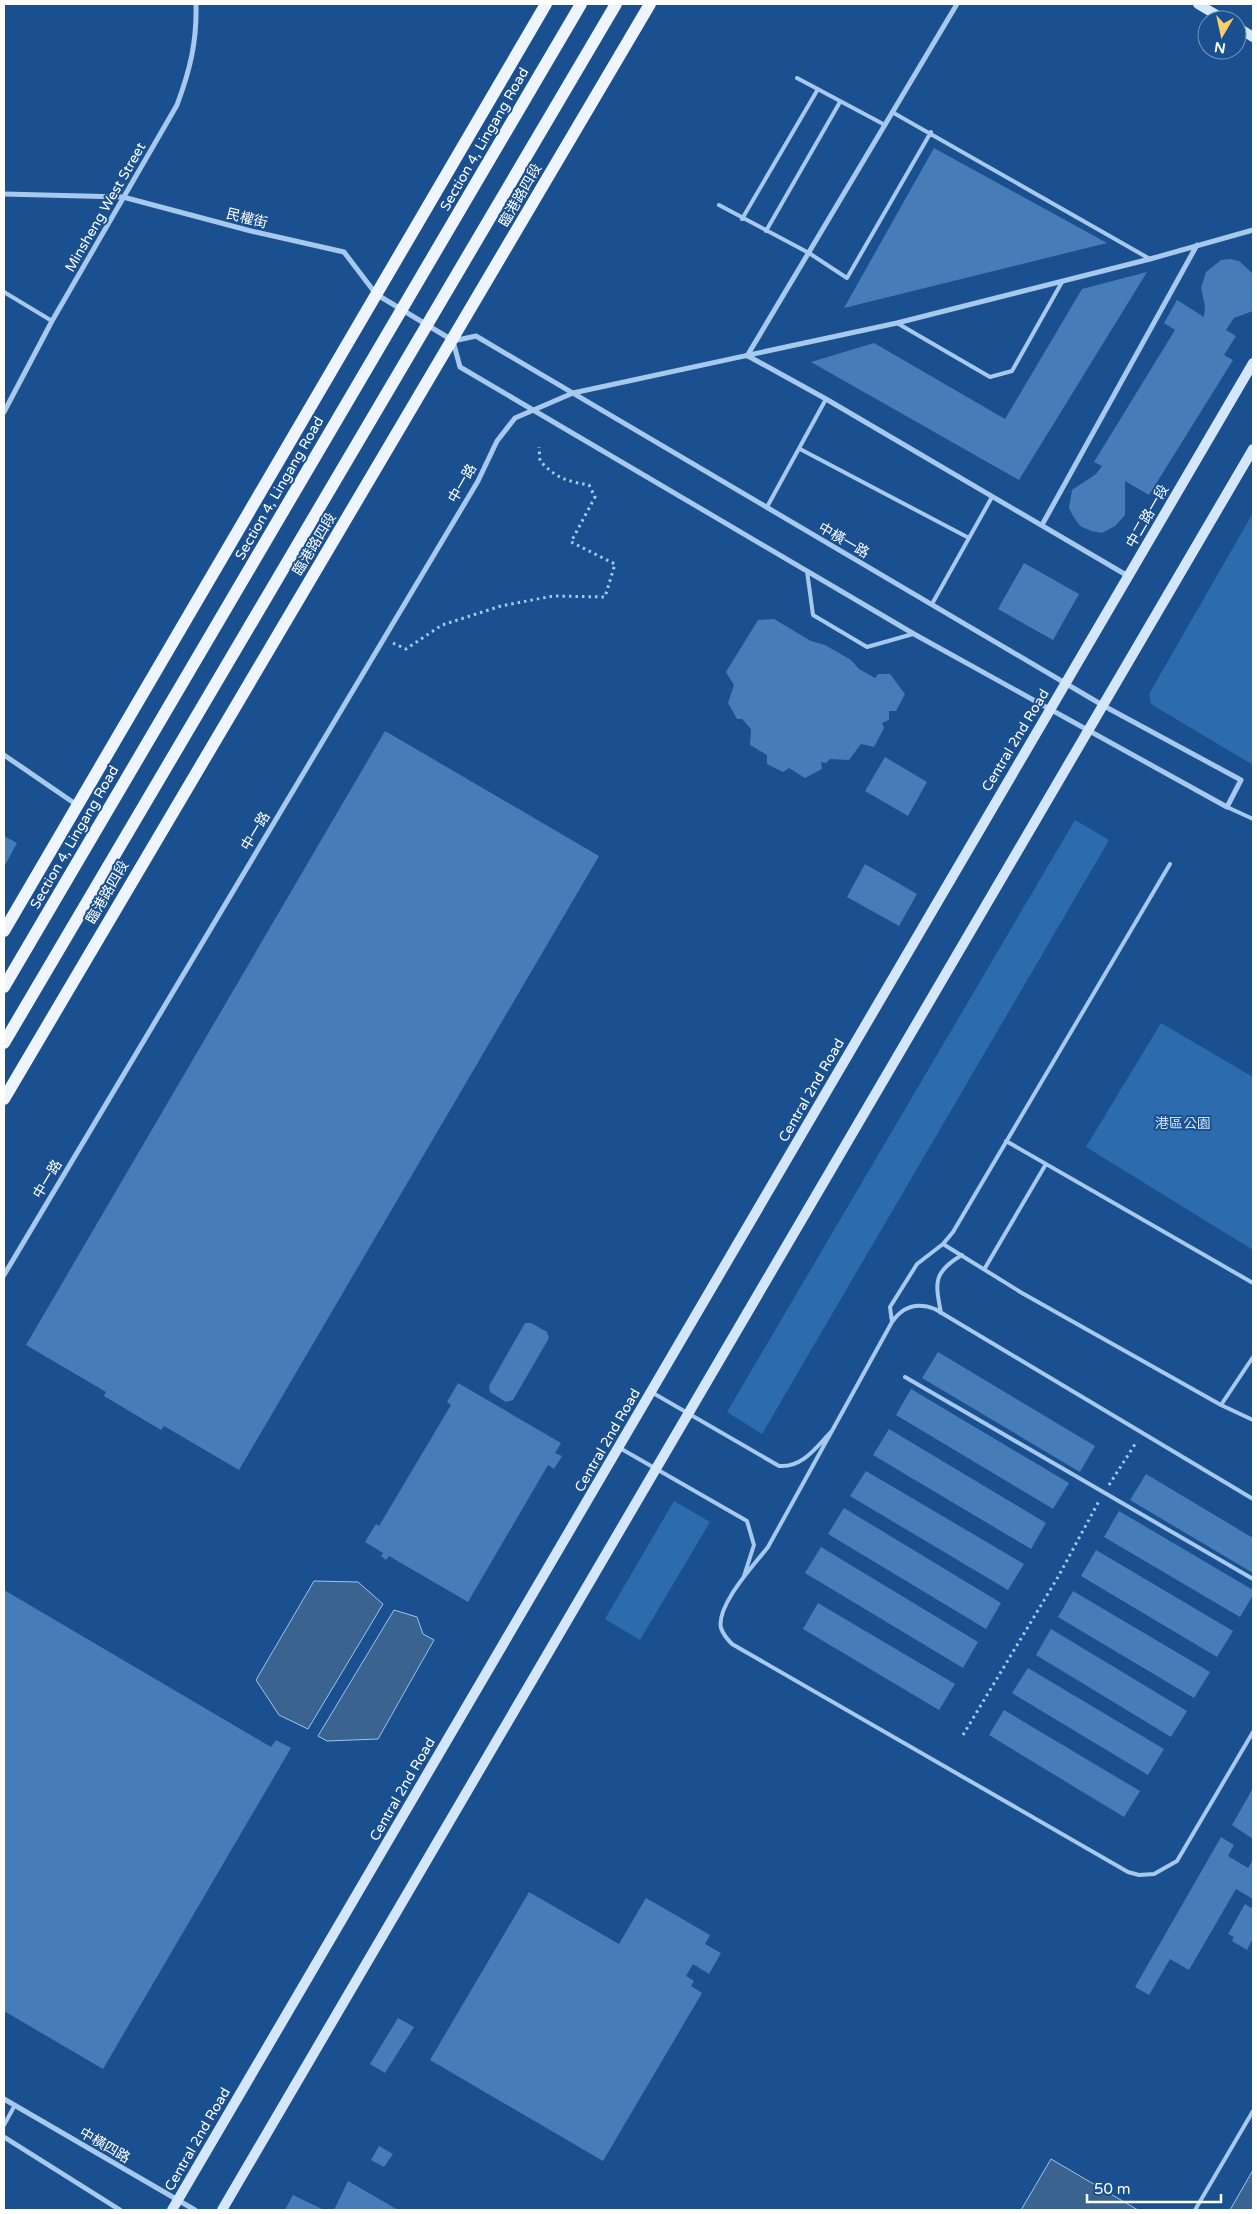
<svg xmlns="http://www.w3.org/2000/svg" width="1257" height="2214" viewBox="0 0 1257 2214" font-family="'Varela Round','Noto Sans TC',sans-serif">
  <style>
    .green { fill: #2c6bad }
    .water { fill: #3b6390; stroke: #9ac5f1 }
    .building { fill: #467db8 }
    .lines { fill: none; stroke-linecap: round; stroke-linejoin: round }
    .path { stroke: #a7c9ee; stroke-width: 3; stroke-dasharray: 2.5 4; stroke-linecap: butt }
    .lane { stroke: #a7c9ee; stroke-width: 4 }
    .street { stroke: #a7c9ee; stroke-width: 5 }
    .secondary { stroke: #d4e6fa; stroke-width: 10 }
    .primary { stroke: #eff5ff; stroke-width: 12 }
    .labels { text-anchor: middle; stroke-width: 4; stroke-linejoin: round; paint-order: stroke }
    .street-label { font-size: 14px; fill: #fff; stroke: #1a508f }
    .park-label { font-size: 14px; fill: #cde3fa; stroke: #1a508f }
  </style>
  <rect width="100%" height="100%" fill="#1a508f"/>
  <path class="green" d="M1253 513V765L1151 704 1149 694Z
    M1075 820 1109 840 762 1434 727 1412Z
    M1161 1023 1253 1077V1250L1086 1147Z
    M674 1501 710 1522 640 1640 605 1619Z"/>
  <path class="water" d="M314 1581 358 1582 383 1604 308 1729 279 1715 256 1680Z
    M394 1610 417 1617 423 1634 434 1640 378 1739 327 1741 318 1736Z
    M1051 2159 1138 2210H1021Z
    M1253 2170V2210H1230Z"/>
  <path class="building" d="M934 148 1107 243 844 308Z
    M1230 259 1239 261 1253 274V311L1234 318 1226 330 1236 336 1224 355 1233 360 1149 495 1125 481V515L1115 526 1102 533 1091 531 1080 526 1073 516 1069 508 1072 490 1096 474 1102 466 1094 462 1175 330 1164 323 1177 300 1204 317 1205 306 1201 288 1206 272 1221 260Z
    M1147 272 1019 480 811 362 874 343 1005 419 1082 289Z
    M1024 563 1079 594 1053 640 998 609Z
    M774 619 811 641 825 645 851 660 859 669 875 678 878 674H890L905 694 896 711H889V720L882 723 884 728 874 747 861 744 849 760 830 759 826 763 821 762 822 769 805 778 789 768 783 772 767 764V755L750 745 751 729 742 719H737L728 703 734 685 726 672 758 620Z
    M385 731 599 856 239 1470 164 1426 161 1430 104 1396 106 1392 26 1345Z
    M885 757 927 782 908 816 865 791Z
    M4 836 17 843 4 867Z
    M865 864 917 894 899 926 847 897Z
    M525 1323H531L547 1332 549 1338 513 1400 506 1402 490 1392 489 1386Z
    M938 1352 1095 1446 1080 1472 922 1378Z
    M458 1383 561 1443 555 1453 562 1456 554 1469 548 1465 468 1602 389 1556 386 1560 381 1556 383 1553 365 1542 376 1524 379 1526 451 1405 447 1402Z
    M911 1389 1069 1483 1053 1509 896 1415Z
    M889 1429 1046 1523 1031 1549 873 1455Z
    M866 1471 1024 1564 1008 1590 850 1496Z
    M1146 1474 1253 1538V1573L1130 1500Z
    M844 1508 1001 1603 986 1629 828 1534Z
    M1119 1511 1253 1590V1595L1240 1617 1104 1537Z
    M821 1547 978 1642 963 1668 805 1573Z
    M1096 1550 1233 1631 1217 1657 1081 1576Z
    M4 1590 271 1747 276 1740 291 1748 103 2069 4 2011Z
    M1073 1591 1210 1672 1194 1698 1058 1617Z
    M818 1603 955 1684 939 1710 803 1629Z
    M1051 1629 1187 1711 1171 1737 1036 1655Z
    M1028 1668 1164 1749 1148 1775 1012 1693Z
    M1004 1710 1140 1791 1124 1817 989 1735Z
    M1253 1788V1839L1232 1825Z
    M1221 1837 1234 1845 1228 1856 1248 1868 1253 1860V1899L1236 1889 1189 1970 1170 1959 1149 1995 1135 1987Z
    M529 1892 619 1944 646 1898 710 1935 705 1944 721 1953 709 1974 693 1964 686 1976 694 1981 691 1986 702 1993 603 2161 430 2060Z
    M1245 1904 1251 1908 1253 1904V1938L1247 1950 1232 1941 1234 1937 1228 1934Z
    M398 2018 414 2027 385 2073 370 2064Z
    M379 2146 393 2154 384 2167 371 2160Z
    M348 2181 398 2210H334Z
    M293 2195 324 2210H285Z"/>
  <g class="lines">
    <path class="path" d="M393 643 406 649 442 625 501 606 553 596 605 597 615 564 571 542 595 497 589 485C566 481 556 478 540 461L539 447
      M1109 1485 1137 1441
      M963 1735 1058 1577 1099 1501"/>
    <path class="lane" d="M797 78 885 125
      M892 112 1150 259
      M719 205 809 253 847 278 931 132
      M742 219 818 89
      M766 231 840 102
      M4 292 52 321
      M897 323 990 377 1012 371 1062 282
      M800 449 969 538
      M767 507 826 399
      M807 571 813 615 867 647 913 634
      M932 604 992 497
      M1227 807 1253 819
      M1006 1141 1253 1283
      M943 1244 1022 1293 1221 1405 1253 1357
      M985 1268 1046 1164
      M941 1313C935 1282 933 1272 962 1255
      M892 1322 890 1307 917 1264 943 1244 953 1232 1170 864
      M905 1377 1253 1579
      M653 1393 779 1466C803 1468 817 1446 832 1431
      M1221 1405 1253 1420
      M618 1447 747 1521 754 1545 744 1576
      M1253 1499 935 1309C917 1302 903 1306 892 1322L768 1547C755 1564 716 1605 721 1628 723 1634 727 1639 732 1644L1128 1872 1139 1875 1154 1874 1177 1861 1253 1732
      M4 2125 15 2105
      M1195 2210 1253 2111"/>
    <path class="street" d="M4 194 123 197 251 231 344 252 376 294 452 340
      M476 336 1104 706 1241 780 1227 807 914 634 460 367 453 341Z
      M747 356 957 4
      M748 356 826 399 1128 576
      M4 412 52 321 177 105C190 70 197 42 196 4
      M1042 525 1197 245
      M4 755 77 805
      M4 1275 478 481 497 441 515 418 573 393 897 323 1150 259 1253 230
      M4 2099 195 2210
      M4 2137 120 2210"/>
    <path class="secondary" d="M1198 4 1225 20
      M1237 27 1253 37
      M172 2210 1253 363
      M222 2210 1253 449"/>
    <path class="primary" d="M4 931 546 4
      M4 987 581 4
      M4 1043 616 4
      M4 1099 650 4"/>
  </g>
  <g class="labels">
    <g class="street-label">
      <text transform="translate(484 139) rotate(-60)" y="5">Section 4, Lingang Road</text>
      <text transform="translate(520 195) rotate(-60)" y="5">臨港路四段</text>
      <text transform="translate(105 207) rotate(-60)" y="5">Minsheng West Street</text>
      <text transform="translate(247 218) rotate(14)" y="5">民權街</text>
      <text transform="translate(462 483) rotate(-60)" y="5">中一路</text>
      <text transform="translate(279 488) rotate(-60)" y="5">Section 4, Lingang Road</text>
      <text transform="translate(1147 516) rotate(-60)" y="5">中二路一段</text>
      <text transform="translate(844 540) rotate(30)" y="5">中橫一路</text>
      <text transform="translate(314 544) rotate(-59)" y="5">臨港路四段</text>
      <text transform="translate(1015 740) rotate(-59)" y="5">Central 2nd Road</text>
      <text transform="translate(255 831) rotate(-59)" y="5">中一路</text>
      <text transform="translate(74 837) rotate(-60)" y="5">Section 4, Lingang Road</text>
      <text transform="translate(107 892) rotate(-60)" y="5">臨港路四段</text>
      <text transform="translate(811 1090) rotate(-60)" y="5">Central 2nd Road</text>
      <text transform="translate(47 1179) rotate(-59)" y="5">中一路</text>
      <text transform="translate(607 1440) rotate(-60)" y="5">Central 2nd Road</text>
      <text transform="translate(402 1789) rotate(-60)" y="5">Central 2nd Road</text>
      <text transform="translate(197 2139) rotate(-60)" y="5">Central 2nd Road</text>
      <text transform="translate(105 2145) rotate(30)" y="5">中橫四路</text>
    </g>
    <g class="park-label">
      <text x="1183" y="1128">港區公園</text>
    </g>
  </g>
  <rect width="1257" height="2214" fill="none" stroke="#ffffff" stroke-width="10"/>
  <g transform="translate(1222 35) rotate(189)"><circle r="24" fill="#1a508f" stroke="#7696bc"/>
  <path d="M0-4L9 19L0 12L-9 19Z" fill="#ffce65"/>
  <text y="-8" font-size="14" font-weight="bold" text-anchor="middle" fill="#ffffff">N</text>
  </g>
  <path d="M1087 2194v8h134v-8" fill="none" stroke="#ffffff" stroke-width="2.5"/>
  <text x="1094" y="2194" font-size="15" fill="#ffffff" stroke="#1a508f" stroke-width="4" paint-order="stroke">50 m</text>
</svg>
